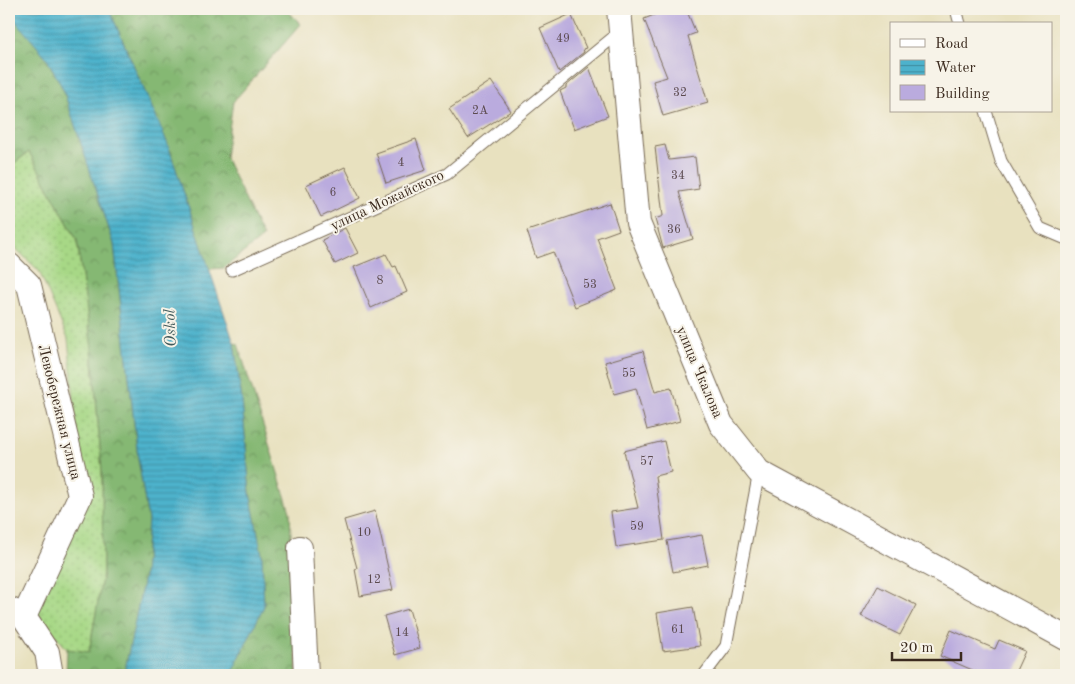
<svg xmlns="http://www.w3.org/2000/svg" width="1075" height="684" viewBox="0 0 1075 684" font-family="'Old Standard TT',serif">
  <style>
    .grass { fill: url(#grass-dots); stroke: #718152 }
    .forest { fill: url(#forest-crowns); stroke: #607148 }
    .water { fill: url(#water-rules); stroke: #446e75 }
    .building { fill: #baabde }
    .lines { fill: none; stroke-linecap: round; stroke-linejoin: round }
    .service-casing { stroke: #786a56; stroke-width: 13 }
    .minor-casing { stroke: #786a56; stroke-width: 26 }
    .service { stroke: #fff; stroke-width: 11 }
    .minor { stroke: #fff; stroke-width: 24 }
    .labels { text-anchor: middle; stroke-width: 4; stroke-linejoin: round; paint-order: stroke }
    .number-label { font-size: 12px; fill: #5b4a4e }
    .street-label { font-size: 15px; fill: #3b2a1e; stroke: #f7f3e8 }
    .water-label { font-size: 16px; font-style: italic; fill: #415a5b; stroke: #f7f3e8 }
  </style>
  <defs>
    <pattern id="grass-dots" width="8" height="8" patternUnits="userSpaceOnUse" patternTransform="scale(1.25)"><rect width="8" height="8" fill="#a7d886"/><path d="M2 2h.1M6 6h.1" fill="none" stroke="#91ba73" stroke-width="1.8" stroke-linecap="round"/></pattern>
    <pattern id="forest-crowns" width="20" height="18" patternUnits="userSpaceOnUse" patternTransform="scale(1.25)"><rect width="20" height="18" fill="#85b873"/><path d="M2 6a3 3 0 1 1 6 0M12 15a3 3 0 1 1 6 0" fill="none" stroke="#6e965e"/></pattern>
    <pattern id="water-rules" width="6" height="5" patternUnits="userSpaceOnUse" patternTransform="scale(1.25)"><rect width="6" height="5" fill="#4db2cc"/><path d="M0 2.5h6" fill="none" stroke="#4191a5"/></pattern>
  </defs>
  <rect width="100%" height="100%" fill="#f7f3e8"/>
  <filter id="ink" filterUnits="userSpaceOnUse"><feTurbulence type="fractalNoise" baseFrequency=".02" numOctaves="2"/><feDisplacementMap in="SourceGraphic" scale="10" xChannelSelector="R" yChannelSelector="G"/><feConvolveMatrix kernelMatrix="1 2 1 2 8 2 1 2 1" color-interpolation-filters="sRGB"/></filter>
  <filter id="wash" filterUnits="userSpaceOnUse"><feTurbulence type="fractalNoise" baseFrequency=".0096" numOctaves="4" result="noise"/><feDisplacementMap in="SourceGraphic" scale="20" xChannelSelector="R" yChannelSelector="G"/><feGaussianBlur stdDeviation="1.12" result="paint"/><feColorMatrix in="noise" values="0 0 0 0 0 0 0 0 0 0 0 0 0 0 0 0 0 1.4 0 .05"/><feComposite in="paint" operator="in"/></filter>
  <g filter="url(#wash)">
    <rect width="100%" height="100%" fill="#e8e1bf"/>
    <path class="grass" d="M29 152 77 240 92 348 102 471 103 573 89 652 67 649 34 609 84 501 68 339 39 271 9 242V167Z"/>
    <path class="forest" d="M109 9H286L301 24 233 102 225 157 263 237 224 268 209 269 167 142Z
      M9 12 46 57 63 89 114 244 138 458 148 520 144 577 124 675H66L67 649 89 652 103 573 102 471 92 348 77 240 29 152 9 167Z
      M234 343 238 344 290 512 297 675H231L264 606 262 555 250 493 242 400Z"/>
    <path class="water" d="M9 9H109L167 142 234 343 242 400 250 493 262 555 264 606 231 675H124L144 577 148 520 138 458 114 244 63 89 46 57 17 23 9 12Z"/>
    <g id="blocks">
      <path class="building" d="M669 9H686L696 33 688 36 708 103 663 116 653 81 667 77 644 19Z
        M571 14 586 48 583 49 584 52 559 72 540 28Z
        M589 67 608 116 574 129 560 91 566 88V86Z
        M491 81 511 111 468 138 449 109Z
        M416 139 426 170 386 183 376 153Z
        M665 145 669 160 695 157 699 189 679 192 693 239 663 248 655 219 663 216 655 147Z
        M345 167 360 198 321 217 306 185Z
        M610 203 619 230 597 238 617 290 575 307 553 252 536 258 527 231Z
        M345 228 358 253 335 264 322 240Z
        M386 254 393 267 396 266 407 292 371 308 354 267Z
        M643 351 655 392 671 388 680 421 647 430 636 388 614 394 605 362Z
        M664 441 671 472 655 476 664 540 616 547 611 512 638 508 624 451Z
        M375 511 393 590 360 596 355 569 357 568 344 520Z
        M702 535 708 565 673 572 667 541Z
        M878 586 916 605 900 635 861 616Z
        M693 607 700 646 663 651 657 613Z
        M409 609 420 648 395 655 384 616Z
        M951 630 995 649 999 640 1025 651 1014 675H984L940 656Z"/>
    </g>
  </g>
  <g filter="url(#ink)">
    <use href="#blocks" fill-opacity="0" stroke="#786a56" stroke-width="1"/>
    <g class="lines">
      <g class="service-casing">
        <path id="service" d="M956 9 960 24
          M986 111 1001 161 1040 228 1066 239
          M232 270 447 174 621 31
          M704 675 726 646 759 472"/>
      </g>
      <g class="minor-casing">
        <path id="minor" d="M619 9 638 223 721 424 759 472 1066 638
          M9 265 29 285 80 496 24 617
          M300 548 306 675
          M9 609 24 617 47 652 51 675"/>
      </g>
      <use href="#service" class="service"/>
      <use href="#minor" class="minor"/>
    </g>
  </g>
  <g class="labels">
    <g class="number-label">
      <text x="563" y="42">49</text>
      <text x="680" y="96">32</text>
      <text x="480" y="114">2А</text>
      <text x="401" y="166">4</text>
      <text x="678" y="179">34</text>
      <text x="333" y="196">6</text>
      <text x="674" y="233">36</text>
      <text x="380" y="284">8</text>
      <text x="590" y="288">53</text>
      <text x="629" y="377">55</text>
      <text x="647" y="465">57</text>
      <text x="637" y="530">59</text>
      <text x="364" y="536">10</text>
      <text x="374" y="583">12</text>
      <text x="678" y="633">61</text>
      <text x="402" y="636">14</text>
    </g>
    <g class="street-label">
      <text transform="translate(387 200) rotate(-25)" y="5">улица Можайского</text>
      <text transform="translate(700 372) rotate(67)" y="5">улица Чкалова</text>
      <text transform="translate(60 412) rotate(76)" y="5">Левобережная улица</text>
    </g>
    <g class="water-label">
      <text transform="translate(169 328) rotate(-92)" y="6">Oskol</text>
    </g>
  </g>
  <rect width="1075" height="684" fill="none" stroke="#f7f3e8" stroke-width="30"/>
  <rect x="890" y="22" width="162" height="90" fill="#f7f3e8" stroke="#aca397"/>
  <rect x="900" y="39" width="25" height="8" fill="#ffffff" stroke="#aca397"/>
  <text x="935" y="48" font-size="15" fill="#3b2a1e">Road</text>
  <rect x="900" y="60" width="25" height="15" fill="url(#water-rules)" stroke="#aca397"/>
  <text x="935" y="72" font-size="15" fill="#3b2a1e">Water</text>
  <rect x="900" y="85" width="25" height="15" fill="#baabde" stroke="#aca397"/>
  <text x="935" y="98" font-size="15" fill="#3b2a1e">Building</text>
  <path d="M892 652v8h69v-8" fill="none" stroke="#3b2a1e" stroke-width="2.5"/>
  <text x="900" y="652" font-size="15" fill="#3b2a1e" stroke="#f7f3e8" stroke-width="4" paint-order="stroke">20 m</text>
</svg>
